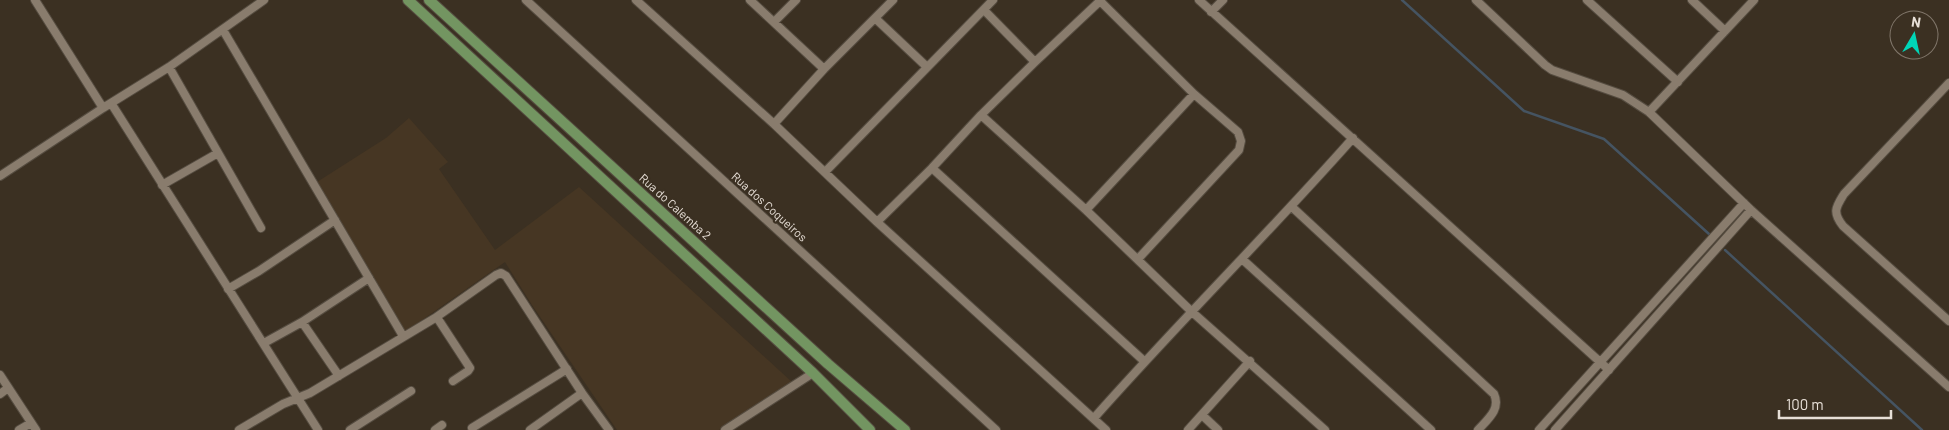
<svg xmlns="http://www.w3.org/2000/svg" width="1949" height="430" viewBox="0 0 1949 430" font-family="Barlow,sans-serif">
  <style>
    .built { fill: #463623 }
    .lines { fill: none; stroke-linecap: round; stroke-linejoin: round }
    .stream { stroke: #455462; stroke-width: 2.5 }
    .minor-casing { stroke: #554c40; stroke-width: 10 }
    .major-casing { stroke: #554c40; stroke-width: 12 }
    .minor { stroke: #897c6d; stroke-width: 8 }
    .major { stroke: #739561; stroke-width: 10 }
    .labels { text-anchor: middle; stroke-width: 4.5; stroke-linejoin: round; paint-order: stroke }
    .street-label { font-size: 12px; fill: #e7dfd7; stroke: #3b3022 }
  </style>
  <rect width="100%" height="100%" fill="#3b3022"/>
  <path class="built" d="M409 118 448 162 439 169 495 250 579 187 793 383 719 430H617L532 305 505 262 405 332 317 182 386 138Z"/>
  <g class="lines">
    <path class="stream" d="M1402 0 1524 111 1604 139 1709 234
      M1725 250 1922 430"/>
    <g class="minor-casing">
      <path id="minor" d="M35 0 103 108
        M526 0 996 430
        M636 0 774 124 877 222 1106 430
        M750 0 824 69
        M1199 0 1609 370
        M1476 0 1545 65 1552 70 1623 95 1649 112 1751 210 1949 387
        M1587 0 1678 82
        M1692 0 1725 31
        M1100 1 1194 94 1238 132 1241 141 1239 150 1138 259
        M984 10 1035 62
        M1211 12 1223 0
        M875 18 927 67
        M774 22 796 0
        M223 30 403 336
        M169 67 261 228
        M1949 83 1844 194C1836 207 1832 212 1843 226L1949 321
        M111 103 318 430
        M1649 112 1754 0
        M981 115 1086 210 1191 311 1325 430
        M774 124 824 69 893 0
        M932 168 1144 361
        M825 172 993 0
        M0 176 103 108 169 67 264 0
        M162 185 218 153
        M1292 207 1494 394C1501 409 1488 419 1478 430
        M1086 210 1194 94
        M877 222 932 168 981 115 1035 62 1101 0
        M1242 259 1431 430
        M228 289 259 271 335 220
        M435 318 496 275 501 273 506 276 582 393 609 430
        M302 322 339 376
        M264 343 302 322 369 278
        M0 375 36 430
        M0 394 8 388
        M1202 415 1218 430
        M1094 418C1178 323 1269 233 1353 138
        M472 428 567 369
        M19 430 31 423
        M239 430 283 404 310 393 435 318 438 319 470 368 468 371 453 381
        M350 430 411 391
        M435 430 442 425
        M530 430 582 393
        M725 430 813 373
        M1188 430 1250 361
        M1539 430 1744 203
        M1555 430 1751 210"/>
    </g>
    <g class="major-casing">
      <path id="major" d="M408 0 813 373 870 430
        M429 0 828 364 905 430"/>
    </g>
    <use href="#minor" class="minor"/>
    <use href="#major" class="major"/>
  </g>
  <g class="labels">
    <g class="street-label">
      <text transform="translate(675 207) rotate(42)" y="4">Rua do Calemba 2</text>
      <text transform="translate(769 207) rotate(42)" y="4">Rua dos Coqueiros</text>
    </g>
  </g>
  <g transform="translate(1914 35) rotate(9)"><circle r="24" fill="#3b3022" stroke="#80766a"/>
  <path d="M0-4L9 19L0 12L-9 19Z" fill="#00d5b7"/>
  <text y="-8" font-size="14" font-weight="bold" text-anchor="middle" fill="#e7dfd7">N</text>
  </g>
  <path d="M1779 410v8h112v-8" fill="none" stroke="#e7dfd7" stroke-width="2.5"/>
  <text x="1786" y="410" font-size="15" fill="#e7dfd7" stroke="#3b3022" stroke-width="4" paint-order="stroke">100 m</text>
</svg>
